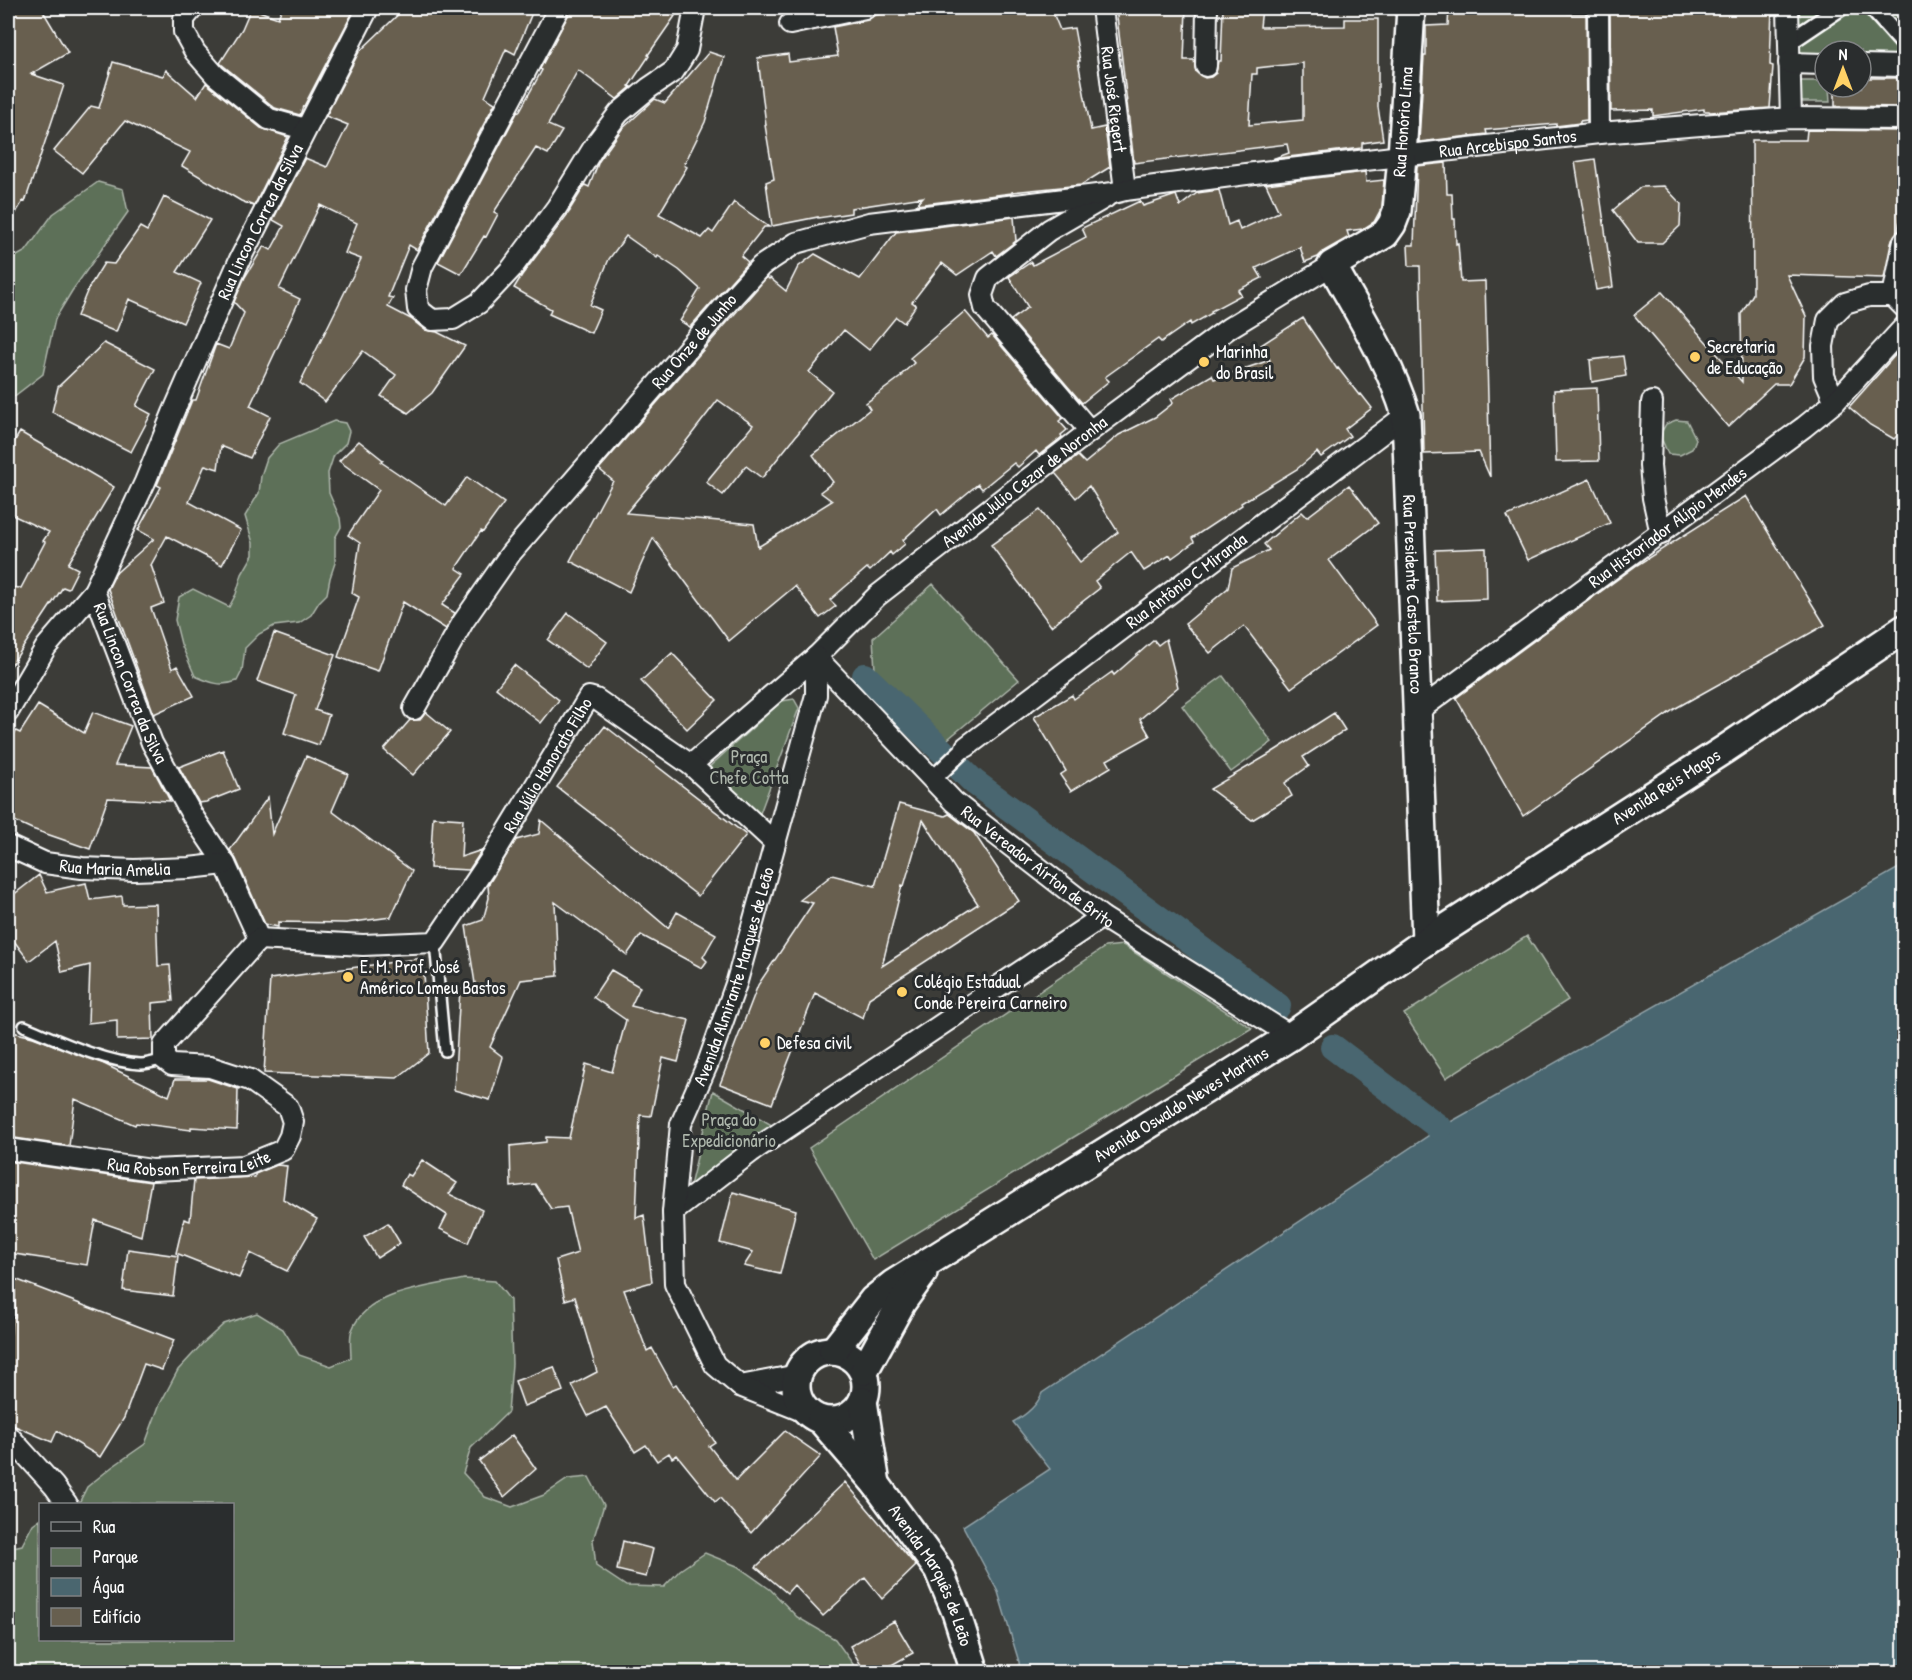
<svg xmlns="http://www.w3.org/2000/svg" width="1912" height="1680" viewBox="0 0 1912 1680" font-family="'Patrick Hand',sans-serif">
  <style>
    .green { fill: #5d6f58; stroke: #aeb7ac; stroke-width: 1.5 }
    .water { fill: #4a666f; stroke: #92a3a9; stroke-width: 1.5 }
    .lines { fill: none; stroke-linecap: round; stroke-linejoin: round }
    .canal { stroke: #4a666f; stroke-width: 26 }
    .building { fill: #675f4f; stroke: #fff; stroke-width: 1.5; fill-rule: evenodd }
    .service-casing { stroke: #fff; stroke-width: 14 }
    .pedestrian-casing { stroke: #fff; stroke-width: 20 }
    .minor-casing { stroke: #fff; stroke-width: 24 }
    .secondary-casing { stroke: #fff; stroke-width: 32 }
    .service { stroke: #2a2d2e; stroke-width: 9 }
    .pedestrian { stroke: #2a2d2e; stroke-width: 15 }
    .minor { stroke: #2a2d2e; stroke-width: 20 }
    .secondary { stroke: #2a2d2e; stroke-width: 27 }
    .poi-dot { fill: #ffd166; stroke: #2a2d2e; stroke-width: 2 }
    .labels { text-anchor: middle; stroke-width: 6; stroke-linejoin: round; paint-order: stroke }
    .street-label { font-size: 18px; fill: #fff; stroke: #2a2d2e }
    .poi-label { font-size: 18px; fill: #fff; stroke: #2a2d2e; text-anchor: start }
    .park-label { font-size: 18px; fill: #aeb7ac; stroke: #2a2d2e }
  </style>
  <rect width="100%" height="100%" fill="#3c3c38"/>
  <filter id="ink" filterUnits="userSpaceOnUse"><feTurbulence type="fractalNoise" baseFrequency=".0167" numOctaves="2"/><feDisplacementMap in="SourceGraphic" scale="12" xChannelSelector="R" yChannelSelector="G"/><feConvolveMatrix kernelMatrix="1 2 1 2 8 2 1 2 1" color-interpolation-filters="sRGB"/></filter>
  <g filter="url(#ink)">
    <path class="green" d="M1793 8H1904V57L1861 59V51H1825V57L1793 56Z
      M1797 81H1825V87H1829L1830 102H1797Z
      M98 182 123 189 128 212 72 291 55 319 43 374 8 401V261L26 251 53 214Z
      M1676 420 1687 421 1696 439 1692 449 1680 455 1668 454 1660 435 1666 424Z
      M334 421 345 423 349 431 346 443 334 455 328 473 329 493 340 518 341 527 335 538V563L330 578 327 594 319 602 311 615 299 623 274 626 259 634 245 648 242 671 237 681C221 687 211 683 195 676L181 644 175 620 179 597 193 589 229 607 236 594 242 574 253 555V543L245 516 259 493 261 476 267 458 279 444Z
      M933 584 1019 680 943 743 875 670 873 638Z
      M1223 676 1272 742 1231 772 1182 706Z
      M794 699 799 708 759 816 708 768 782 701Z
      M1527 936 1568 1000 1446 1078 1404 1014Z
      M1123 945 1252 1028 873 1260 809 1148 1105 947Z
      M713 1091 777 1128 689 1190Z
      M464 1279 495 1281 510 1300 512 1364 508 1412 471 1448 463 1473 485 1497 512 1507 544 1495 568 1479 589 1477 604 1505 593 1540 596 1566 626 1586 664 1587 680 1570 705 1553 737 1566 771 1590 797 1617 835 1639 853 1664 856 1672H8V1548L22 1545 33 1524 40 1519V1640H232V1504L79 1503 87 1487 112 1467 145 1444 159 1406 178 1370 203 1343 224 1324 257 1313 283 1329 299 1355 331 1366 351 1358C351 1350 349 1337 352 1330 367 1291 429 1287 464 1279Z"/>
    <path class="water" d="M1904 865V1672H1020L1019 1662 998 1592 963 1526 1050 1469 1013 1422C1026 1415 1037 1406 1042 1393L1440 1128Z"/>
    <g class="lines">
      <path class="canal" d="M865 676 974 782 1278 1006
        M1333 1047 1440 1128"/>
    </g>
    <path class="building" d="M8 8H37L43 11 68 53 31 74 64 85 25 202 23 201 8 226Z
      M251 8 278 18 282 8H355L304 106H303L300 115 275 108 220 63 242 29Z
      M405 8H534L515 54 506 49 485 97 495 103 417 250 409 245 388 297 393 298 388 307 411 319 425 330 437 332 465 346 432 393 408 413 381 396 396 375 363 351 325 402 300 383 361 259 345 253 357 223 320 205 279 289 300 299 250 406 270 416 250 458 221 446 218 469 205 465 189 502 241 530 222 565 167 536 151 565 164 603 151 608 172 669 177 666 194 696 154 714 108 589 116 573 154 539 138 530 161 487 157 485 192 400H196L216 344 229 349 244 313 234 302 245 277 264 246 271 250 284 226 273 220 305 158 327 167 348 125 326 116 359 52Z
      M572 8H654L675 16 648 55 649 56 629 86 631 87 617 99 578 70 548 125 562 131 548 154 536 148 494 212 498 214 486 237 484 236 461 274 438 262 518 111 519 112 542 70 540 69Z
      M914 8H934L938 15 977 10V8H1041L1053 13 1060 30 1074 28 1080 61H1078L1091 130 1105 127 1110 167 1081 185 1012 192V193L916 205 923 197 851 208V213L818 218V217L772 226 766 182 774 179 765 125H766L758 58 788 54 789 62 838 56 833 27 868 20 875 15Z
      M1116 8H1186L1184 60H1194L1196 72 1205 78 1211 77 1216 73 1218 61H1221L1223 8H1262L1260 27 1345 26V19H1378V107L1383 140 1362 143V148L1272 159 1289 153 1287 144 1134 163ZM1303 63V120L1249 125 1252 74H1257V68Z
      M1449 8 1536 10V12L1568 11V13H1586L1587 120 1580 121V123L1556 126V124L1486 130 1487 134 1419 142 1424 56H1426V26L1448 25Z
      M1610 8H1772L1770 65 1773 66 1770 108 1710 112 1709 111H1704V109L1653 116V110L1611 111Z
      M709 52 724 57 705 122 684 165 687 167 659 214 702 238 709 230 713 233 734 202 769 227H764L741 256 748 262 690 327 680 321 700 289 679 270 658 256 657 258 626 236 609 259 590 305 601 310 591 333 549 314 551 309 514 288 522 275 570 211H569L585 185 589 187 599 161 622 129 655 99 665 103Z
      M113 62 163 76 166 70 197 97 206 83 261 128 288 137 254 206 241 201 182 166 190 152 125 121 82 173 54 151 91 106 99 108Z
      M1861 78H1905V107L1835 106V87H1861Z
      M1807 130 1905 131V190L1898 231 1892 239 1884 278 1787 275 1806 316 1805 357 1789 384H1774L1728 427 1634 315 1662 292 1742 382 1741 314 1753 294 1752 140H1806Z
      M1595 159 1613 287 1596 290 1575 162Z
      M1446 163 1447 194H1452L1453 219H1455L1456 244 1458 243 1461 282 1485 281 1490 477 1479 452 1424 454 1420 266H1409L1408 245H1414L1417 166Z
      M1365 172 1366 182 1384 180 1382 207 1374 222 1363 229 1347 231 1349 237 1324 251 1318 257 1305 262 1300 247 1256 268 1262 278 1238 290 1241 295 1211 311 1212 313 1191 325 1190 322 1161 342 1158 339 1105 377 1109 381 1082 403 1011 320 1028 307 1009 277 1031 262 1033 265 1086 237 1082 228 1140 201 1143 206 1176 195 1180 206 1197 193 1219 190 1228 225 1237 221 1240 230 1279 212 1266 184Z
      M1664 186 1681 204 1680 226 1662 243H1638L1613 210 1641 187Z
      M164 197 210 220 177 272 201 283 183 323 129 299 116 332 77 316 88 289 104 263 114 264 140 227 147 231Z
      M1014 217 1016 241 996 256 993 251 957 275 942 263 912 302 916 305 904 323 896 317 869 350 844 330 809 372 832 391 762 478 746 466 723 495 706 482 753 425 718 400 684 444 626 513 754 524 758 547 832 501 820 492 833 482 813 455 870 409 866 403 902 376 901 375 914 363 910 358 965 311 988 338 992 335 1063 418 1059 421 1067 430 1061 435 1062 437 1039 455 1036 451 1018 467 1014 463 982 489 978 484 941 515 937 509 903 540 905 544 892 555 890 552 870 571 867 568 830 600 836 606 820 618 795 586 729 641 653 538 629 592 570 561 613 481 599 469 767 277 769 279 770 278 786 291 798 267 815 254 860 279 896 232Z
      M1303 318 1337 369 1338 368 1359 395 1361 394 1372 408 1345 429 1350 436 1321 457 1317 452 1297 469 1241 503 1242 505 1192 538 1194 542 1172 558 1170 555 1144 571 1131 552 1095 581 1100 588 1051 626 991 545 1040 510 1080 562 1118 532 1089 486 1076 498 1055 473 1078 456 1085 463 1119 435 1155 417 1173 403 1171 399 1212 375 1214 379 1270 360 1261 345Z
      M104 343 155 369 136 406 151 414 131 452 52 412 58 387Z
      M1905 344V428L1894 439 1870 425 1849 407Z
      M1623 356 1626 376 1592 382 1590 360Z
      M1597 388 1599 461 1556 462 1554 390Z
      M20 432 114 487 68 564 78 569 68 589 63 587 8 670V587L21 588 45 542 43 541 49 532 8 513V452Z
      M359 441 383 460 381 462 446 506 467 477 504 503 483 532 481 531 456 568 465 574 442 605 455 613 446 629 403 602 378 671 338 657 359 597 352 593 360 543 348 535 379 490 339 461Z
      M1590 479 1610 523 1528 560 1507 516Z
      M1349 485 1378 523 1329 560 1377 625 1291 688 1244 626 1210 653 1185 624 1228 588 1232 568 1269 550 1264 544 1302 512 1307 517Z
      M1746 496 1825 625 1676 708 1523 816 1456 698 1637 565Z
      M1486 548 1487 599 1437 601 1435 550Z
      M568 613 607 642 587 669 548 640Z
      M274 633 335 655 315 710 329 715 319 745 284 733 296 695 257 681Z
      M1166 639 1178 687 1140 719 1150 736 1107 760 1111 767 1071 791 1060 775 1066 771 1034 717 1072 695 1074 699 1112 672 1114 675 1154 640 1158 645Z
      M672 653 717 700 687 729 641 681Z
      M514 665 559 700 541 723 496 688Z
      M38 705 84 733 93 712 131 726 115 765 152 767 170 801 108 798 90 849 32 829 8 818V745L16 731 20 733Z
      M426 712 450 732 413 775 384 750 410 720H420Z
      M1334 713 1345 730 1303 757 1309 766 1285 783 1292 796 1252 820 1210 789 1268 755Z
      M605 726 746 835 698 896 557 787Z
      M223 750 239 789 206 802 199 803 179 767Z
      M306 756 348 774 332 811 412 871 391 917 346 923 278 922V927L265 924 236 859 230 850 268 797 272 834Z
      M899 804 945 816 949 814 974 833 1019 901 869 998 863 1018 815 993 772 1104 720 1084 758 985 813 903 800 900 832 875 875 886ZM923 820 978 904 882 966 902 885 904 886Z
      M433 817 463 819 461 857 482 850 469 870 430 868Z
      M541 820 668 928 677 912 716 934 703 957 707 961 702 968 641 935 627 955 555 902 558 976 521 980 490 1047 503 1057 490 1100 454 1090 460 989 476 990 466 926 483 920 489 898 488 885 516 840 539 834Z
      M39 875 47 892 86 883 90 900 122 896 123 905 156 904 158 966 170 965 173 1001 152 1003 153 1039 117 1040V1020L88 1023 90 965 62 972 55 941 29 961 8 933V899Z
      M423 958 429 1053 397 1078 264 1073 270 979Z
      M611 970 640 987 631 1006 689 1020 678 1062 663 1058 651 1116 640 1115 636 1218 644 1215 652 1282 624 1290 647 1351 652 1348 673 1386 676 1384 715 1442 709 1446 736 1480 785 1431 821 1456 751 1533 720 1498 715 1502 677 1455 672 1458 669 1453 657 1461 646 1445 635 1452 606 1407 588 1416 572 1385 597 1372 575 1297 565 1300 556 1260 578 1253 567 1207 551 1209 535 1184 511 1187 510 1146 546 1142V1137L569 1138 586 1064 612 1072 626 1020 593 997Z
      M8 1031 33 1037 102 1063 169 1096 175 1079H208L238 1089 237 1130 191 1127V1130L136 1123 135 1125 75 1099 69 1146 8 1137Z
      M422 1160 457 1183 449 1194 482 1210 468 1243 440 1229 447 1215 401 1185 407 1174 411 1176Z
      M8 1161 151 1182 141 1236 95 1220 87 1265 8 1253Z
      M277 1165 287 1166 283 1199 317 1219 287 1271 250 1253 239 1278 176 1253 184 1219 190 1221 194 1180 255 1177V1174Z
      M733 1192 796 1210 780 1274 744 1266 753 1252 720 1243Z
      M388 1223 400 1243 377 1258 364 1237Z
      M128 1249 178 1256 173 1296 123 1290Z
      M15 1279 174 1340 162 1370 144 1364 124 1418 100 1457 57 1431 52 1442 8 1423V1361L12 1317H15Z
      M554 1367 563 1391 524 1406 515 1381Z
      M512 1435 536 1469 504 1497 479 1461Z
      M845 1482 916 1566 882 1599 865 1578 823 1616 794 1585 787 1593 756 1567Z
      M623 1541 653 1549 646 1577 617 1570Z
      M894 1621 913 1653 879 1672H865L850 1646Z"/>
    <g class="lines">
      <g class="service-casing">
        <path id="service" d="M435 942 445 1051
          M24 1026C56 1039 106 1063 141 1064 148 1064 157 1061 164 1059"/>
      </g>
      <g class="pedestrian-casing">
        <path id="pedestrian" d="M1872 8 1904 44
          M1788 43 1840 8
          M932 780 966 747"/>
      </g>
      <g class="minor-casing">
        <g id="minor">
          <path d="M193 8 184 19V32L195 52 215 75 269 119 305 129"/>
          <path d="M559 8 422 267 416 290 418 309 432 320 453 319 479 303 512 268 557 207 597 142 619 113 649 88 674 71 687 50 695 8"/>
          <path id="s1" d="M1102 8 1125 190"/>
          <path d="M1598 8 1599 133"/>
          <path d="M1788 8 1791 118"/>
          <path d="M790 24 865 8"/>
          <path d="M1789 63 1825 64"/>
          <path d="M1861 65 1904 66"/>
          <path d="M1206 66 1207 8"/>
          <path d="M1904 241 1893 296 1904 307"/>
          <path d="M1652 402 1650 466 1653 498 1661 534"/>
          <path d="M1835 402 1824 376 1823 346 1828 320 1845 303 1869 296H1893"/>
          <path d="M1090 431 985 308 982 295 988 278 1049 230 1106 197"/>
          <path id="s2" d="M94 591 152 743 192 815 225 864 259 939"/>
          <path id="s3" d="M816 657 954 802 1102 917 1291 1036"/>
          <path id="s4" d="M414 709 463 622 511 553 729 301 761 266 796 243 869 223 1113 193 1125 190 1246 174 1599 133 1791 118 1904 119"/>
          <path id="s5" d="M1418 711 1804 427 1835 402 1904 327"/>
          <path id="s6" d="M8 712 46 647 94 591 145 482 173 413 240 259 368 8"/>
          <path id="s7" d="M966 747 1406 415"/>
          <path id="s8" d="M691 765 816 657 877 596 1090 431 1229 328 1332 265"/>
          <path id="s9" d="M8 846 45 863 82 868 134 870 189 868 225 864"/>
          <path id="s10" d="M259 939 363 945 435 942 494 854 589 697 596 699 691 765 774 842"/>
          <path id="s11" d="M8 1149 152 1170 244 1166 283 1150 290 1136 293 1122 288 1107 250 1080 210 1067 172 1065 164 1059V1045L259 939"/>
          <path d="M673 1212 751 1152 1102 917"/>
          <path d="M740 1386 798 1375"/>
          <path id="s12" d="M810 1414 740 1386 715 1365 675 1284 673 1212 681 1124 708 1063 737 981 816 695V657"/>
          <path d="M8 1435 54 1486 67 1504"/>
        </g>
      </g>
      <g class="secondary-casing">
        <g id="secondary">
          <path id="s13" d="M1411 8 1402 157 1397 211 1392 224 1385 234 1332 265C1359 314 1390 362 1406 415L1426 941"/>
          <circle cx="831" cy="1386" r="35"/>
          <path id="s14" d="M833 1351 873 1300 893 1284 1291 1036 1426 941 1725 749 1904 629"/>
          <path d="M864 1371 902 1302 923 1273"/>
          <path d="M863 1401 876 1484"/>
          <path id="s15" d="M821 1420 876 1484 938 1569 956 1612 975 1672"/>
        </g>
      </g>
      <use href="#service" class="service"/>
      <use href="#pedestrian" class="pedestrian"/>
      <use href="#minor" class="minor"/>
      <use href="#secondary" class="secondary"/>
    </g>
  </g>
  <g class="poi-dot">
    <circle cx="1695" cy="357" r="6"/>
    <circle cx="1204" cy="362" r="6"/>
    <circle cx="348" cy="977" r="6"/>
    <circle cx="902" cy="992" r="6"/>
    <circle cx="765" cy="1043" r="6"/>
  </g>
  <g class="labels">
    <g class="street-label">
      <text dy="6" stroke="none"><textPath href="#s1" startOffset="92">Rua José Riegert</textPath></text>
      <text transform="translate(1403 122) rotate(-86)" y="6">Rua Honório Lima</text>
      <text dy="6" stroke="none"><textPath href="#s4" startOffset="1326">Rua Arcebispo Santos</textPath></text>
      <text dy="6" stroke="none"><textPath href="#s6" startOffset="554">Rua Lincon Correa da Silva</textPath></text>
      <text dy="6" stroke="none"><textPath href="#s4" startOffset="464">Rua Onze de Junho</textPath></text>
      <text dy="6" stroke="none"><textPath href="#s8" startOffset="438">Avenida Julio Cezar de Noronha</textPath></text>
      <text dy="6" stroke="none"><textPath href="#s5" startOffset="310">Rua Historiador Alípio Mendes</textPath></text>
      <text dy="6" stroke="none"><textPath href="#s7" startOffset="276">Rua Antônio C Miranda</textPath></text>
      <text dy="6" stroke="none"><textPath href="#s13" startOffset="638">Rua Presidente Castelo Branco</textPath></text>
      <text dy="6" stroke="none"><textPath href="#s2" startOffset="99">Rua Lincon Correa da Silva</textPath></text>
      <text dy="6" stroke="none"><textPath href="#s10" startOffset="386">Rua Júlio Honorato Filho</textPath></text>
      <text dy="6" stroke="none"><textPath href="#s14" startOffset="1010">Avenida Reis Magos</textPath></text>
      <text dy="6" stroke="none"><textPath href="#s3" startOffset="306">Rua Vereador Aírton de Brito</textPath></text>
      <text dy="6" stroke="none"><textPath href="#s9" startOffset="111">Rua Maria Amelia</textPath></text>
      <text dy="6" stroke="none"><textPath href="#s12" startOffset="516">Avenida Almirante Marques de Leão</textPath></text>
      <text dy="6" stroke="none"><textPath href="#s14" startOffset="430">Avenida Oswaldo Neves Martins</textPath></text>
      <text dy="6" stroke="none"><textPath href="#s11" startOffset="183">Rua Robson Ferreira Leite</textPath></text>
      <text dy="6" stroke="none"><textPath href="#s15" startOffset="192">Avenida Marquês de Leão</textPath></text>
    </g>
    <g class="poi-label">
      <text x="1707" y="353">Secretaria<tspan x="1707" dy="21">de Educação</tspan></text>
      <text x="1216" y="358">Marinha<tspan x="1216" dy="21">do Brasil</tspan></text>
      <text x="360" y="973">E. M. Prof. José<tspan x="360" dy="21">Américo Lomeu Bastos</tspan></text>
      <text x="914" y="988">Colégio Estadual<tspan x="914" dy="21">Conde Pereira Carneiro</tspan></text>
      <text x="777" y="1049">Defesa civil</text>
    </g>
    <g class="park-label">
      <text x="749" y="763">Praça<tspan x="749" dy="21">Chefe Cotta</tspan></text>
      <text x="729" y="1126">Praça do<tspan x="729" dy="21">Expedicionário</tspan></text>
    </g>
  </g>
  <rect width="1912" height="1680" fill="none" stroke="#2a2d2e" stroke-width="30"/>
  <rect x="15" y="15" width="1882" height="1650" fill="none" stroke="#fff" stroke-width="2" filter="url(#ink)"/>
  <rect x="39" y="1503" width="195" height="138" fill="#2a2d2e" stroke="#7f8182" stroke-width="1.5"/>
  <rect x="51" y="1522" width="30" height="9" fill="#2a2d2e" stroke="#7f8182" stroke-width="1.5"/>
  <text x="93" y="1533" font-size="18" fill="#ffffff">Rua</text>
  <rect x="51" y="1548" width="30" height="18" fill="#5d6f58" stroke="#7f8182" stroke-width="1.5"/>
  <text x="93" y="1563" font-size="18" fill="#ffffff">Parque</text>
  <rect x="51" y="1578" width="30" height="18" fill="#4a666f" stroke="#7f8182" stroke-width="1.5"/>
  <text x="93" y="1593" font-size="18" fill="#ffffff">Água</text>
  <rect x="51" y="1608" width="30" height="18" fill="#675f4f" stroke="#7f8182" stroke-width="1.5"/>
  <text x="93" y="1623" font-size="18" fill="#ffffff">Edifício</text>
  <g transform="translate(1843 69)"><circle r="28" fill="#2a2d2e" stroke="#7f8182" stroke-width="1.5"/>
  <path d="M0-4.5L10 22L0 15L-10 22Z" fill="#ffd166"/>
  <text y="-9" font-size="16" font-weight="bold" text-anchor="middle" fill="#ffffff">N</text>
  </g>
</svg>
